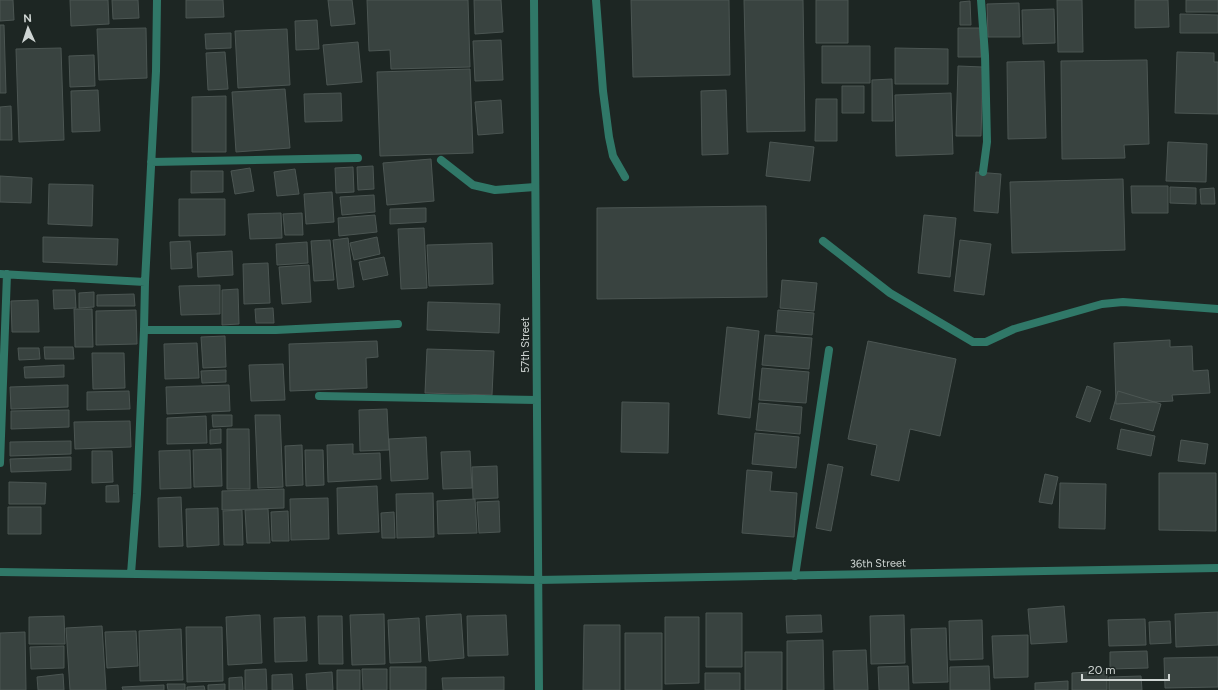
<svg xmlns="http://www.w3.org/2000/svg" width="1218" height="690" viewBox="0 0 1218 690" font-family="Figtree,sans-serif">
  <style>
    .building { fill: #394340; stroke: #4c5653 }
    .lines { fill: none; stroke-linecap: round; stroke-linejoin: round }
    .service { stroke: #307868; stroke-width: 8 }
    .minor { stroke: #307868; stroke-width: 8 }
    .labels { text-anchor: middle; stroke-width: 3; stroke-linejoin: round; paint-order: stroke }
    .street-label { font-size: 11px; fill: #cfd5d3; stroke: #1d2623 }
  </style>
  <rect width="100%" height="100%" fill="#1d2623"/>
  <path class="building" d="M0 0H13L14 20 0 21Z
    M70 0H108L109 24 71 26Z
    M112 0H138L139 18 113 19Z
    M186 0H223L224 17 186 18Z
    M328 0H352L355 24 331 26Z
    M367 0H468L470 67 391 69 390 50 369 51Z
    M474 0H501L503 32 475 34Z
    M631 0H729L730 75 633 77Z
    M744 0H803L805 131 747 132Z
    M816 0H848V43H816Z
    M1057 0H1082L1083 52H1058Z
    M1135 0H1168L1169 27 1135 28Z
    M1186 0H1218V12H1186Z
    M970 1 971 25H960V2Z
    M1019 3 1020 37H988L987 4Z
    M1054 9 1055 43 1023 44 1022 10Z
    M1180 14 1218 15V33H1180Z
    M317 20 319 49 296 50 295 21Z
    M0 25H4L6 93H0Z
    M146 28 147 78 99 80 97 29Z
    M958 28H980L981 57H958Z
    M287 29 290 85 238 88 235 31Z
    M231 33V48L206 49 205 34Z
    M501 40 503 80 475 81 473 41Z
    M358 42 362 82 327 85 323 45Z
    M822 46H870V83H822Z
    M61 48 64 140 19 142 16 49Z
    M895 48 948 49V84H895Z
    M225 52 228 89 208 90 206 53Z
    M1177 52 1214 53V62H1218V114L1175 113Z
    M94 55 95 86 70 87 69 56Z
    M1147 60 1149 144 1124 145 1125 158 1062 159 1061 61Z
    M1044 61 1046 138 1008 139 1007 62Z
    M958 66 983 67 981 136H956Z
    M470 69 473 153 380 156 377 72Z
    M892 79 893 121H872V80Z
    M842 86H864V113H842Z
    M285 89 290 148 236 152 232 92Z
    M98 90 100 131 72 132 71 91Z
    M726 90 728 154 702 155 701 91Z
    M341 93 342 121 305 122 304 94Z
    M951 93 953 154 896 156 895 95Z
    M226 96V152H192V97Z
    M816 99H837V141H815Z
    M501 100 503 133 478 135 475 102Z
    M11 106 12 140H0V107Z
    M770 142 814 147 810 181 766 176Z
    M1168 142 1207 144 1206 182 1166 181Z
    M431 159 434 201 387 205 383 163Z
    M373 166 374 189 358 190 357 167Z
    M353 167 354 192 336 193 335 168Z
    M250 168 254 191 235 194 231 171Z
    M295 169 299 194 277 196 274 172Z
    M191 171H223V192L191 193Z
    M976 172 1001 174 998 213 974 211Z
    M0 176 32 178 31 203 0 202Z
    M1123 179 1125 250 1012 253 1010 182Z
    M49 184 93 185 92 226 48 224Z
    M1131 186H1168V213H1132Z
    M1170 187 1196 188V204L1170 203Z
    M1214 188 1215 204H1201L1200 189Z
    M332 192 334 222 306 224 304 194Z
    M374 195 375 212 342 215 340 197Z
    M179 199H225V235L179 236Z
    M766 206 767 297 597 299V208Z
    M426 208V222L390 224V209Z
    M281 213 282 238 250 239 248 214Z
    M302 213 303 235H285L283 214Z
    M375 215 377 232 339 236 338 218Z
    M924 215 956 218 950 277 918 273Z
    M424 228 427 288 401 289 398 229Z
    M43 237 118 239 117 265 43 262Z
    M377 237 380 254 354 260 350 243Z
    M348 238 354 287 338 289 333 240Z
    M330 240 334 280 314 281 311 241Z
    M960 240 991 244 984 295 954 291Z
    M190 241 192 268 171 269 170 242Z
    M307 242 308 263 277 265 276 244Z
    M492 243 493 284 429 286 427 245Z
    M232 251 233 275 198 277 197 253Z
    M384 257 388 275 363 280 359 262Z
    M268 263 270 303 244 304 243 264Z
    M309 265 311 302 282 304 279 267Z
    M782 280 817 283 814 311 780 308Z
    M220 285V314L181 315 179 286Z
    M238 289 239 324 222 325V290Z
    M53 290H75L76 308 54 309Z
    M94 292V307L79 308V293Z
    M134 294 135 306H97V295Z
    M38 300 39 332H12L11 301Z
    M428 302 500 304 499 333 427 330Z
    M273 308 274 323H256L255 309Z
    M74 309H92L93 347H75Z
    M136 310 137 344 96 345V311Z
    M778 310 814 313 812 335 776 332Z
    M727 327 759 331 750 418 718 414Z
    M765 335 812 338 809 369 762 365Z
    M225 336 226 367 203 368 201 337Z
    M1170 340V347L1192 346 1193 371 1208 370 1210 393 1172 395 1173 401 1116 404 1114 343Z
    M377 341 378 357 366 358 367 388 290 391 289 344Z
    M868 341 956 359 940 436 910 429 899 481 871 475 877 445 848 439Z
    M197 343 199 378 165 379 164 344Z
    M44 347H73L74 359H45Z
    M18 348H39L40 359 19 360Z
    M427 349 494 351 492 395 425 393Z
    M92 353H124L125 388 93 389Z
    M283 364 285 400 251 401 249 365Z
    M64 365V377L25 378 24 367Z
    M762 368 809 372 806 403 759 400Z
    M226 370V382L202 383 201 371Z
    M68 385V407L11 409 10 387Z
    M229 385 230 411 167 414 166 387Z
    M1087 386 1101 391 1090 422 1076 417Z
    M129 391 130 409 87 410V392Z
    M1118 391 1161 404 1153 431 1110 419Z
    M622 402 669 403 668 453 621 452Z
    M759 403 802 407 800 434 756 430Z
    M387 409 389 450 360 451 359 410Z
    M69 410V427L11 429V411Z
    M212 415H232V426L213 427Z
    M255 415H280L283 487 258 488Z
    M206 416 207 443 167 444V418Z
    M130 421 131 447 75 449 74 422Z
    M221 429V443L210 444V430Z
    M227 429H249L250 489H227Z
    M1121 429 1155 436 1151 456 1117 449Z
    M755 433 799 437 796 468 752 464Z
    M426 437 428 479 391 481 389 439Z
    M1181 440 1208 444 1205 464 1178 461Z
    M71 441V454L10 456V442Z
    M353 444V454L380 453 381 479 328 482 327 445Z
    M302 445 303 485 286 486 285 446Z
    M221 449 222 486 194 487 193 450Z
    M190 450 191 488 160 489 159 451Z
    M305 450H323L324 485 306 486Z
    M92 451H112L113 482 92 483Z
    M470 451 472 488 443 489 441 452Z
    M71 457V470L11 472 10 459Z
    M828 464 843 467 831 531 816 528Z
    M497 466 498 498 473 499 472 467Z
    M747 470 772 472 770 491 797 493 794 537 742 533Z
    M1159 473H1216V531L1159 530Z
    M1045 474 1058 477 1052 504 1039 502Z
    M9 482 46 483 45 504H9Z
    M1060 483 1106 484 1105 529 1059 528Z
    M118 485 119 502H106V486Z
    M377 486 379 532 338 534 337 488Z
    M284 489V508L222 510V491Z
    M433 493 434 537 397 538 396 494Z
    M181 497 183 546 159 547 158 498Z
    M328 498 329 539 291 540 290 499Z
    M475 499 477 533 438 534 437 501Z
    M499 501 500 532 479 533 477 502Z
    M8 507H41V534H8Z
    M218 508 219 545 187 547 186 509Z
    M268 509 270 543H247L245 510Z
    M242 510 243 545H224L223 511Z
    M288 511 289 541H272L271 512Z
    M394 512 395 538H382L381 513Z
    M1064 606 1067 642 1031 644 1028 609Z
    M1218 612V645L1176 647 1175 614Z
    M706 613H742V667H706Z
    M384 614 385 664 352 665 350 615Z
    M461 614 464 658 429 661 426 616Z
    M255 615H260L262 663 228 665 226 617Z
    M506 615 508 655 468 656 467 616Z
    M821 615 822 632 787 633 786 616Z
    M904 615 905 663 871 664 870 616Z
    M64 616 65 644H29V617Z
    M318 616H342L343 664H319Z
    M305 617 307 661 275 662 274 618Z
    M665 617H699V683L665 684Z
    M419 618 421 662 390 663 388 620Z
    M1145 619 1146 645 1109 646 1108 620Z
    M982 620 983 659 950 660 949 621Z
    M1170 621 1171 643 1150 644 1149 622Z
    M584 625H620V690H583Z
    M102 626 106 690H70L66 628Z
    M186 627H222L223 681 187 682Z
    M946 628 948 682 913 683 911 629Z
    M181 629 183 680 140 681 139 631Z
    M136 631 138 666 107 668 105 632Z
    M25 632 26 690H0V633Z
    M625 633H662V690H625Z
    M1028 635V677L994 678 992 636Z
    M823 640 824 690H787V641Z
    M64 646V668L31 669 30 647Z
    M866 650 868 690H834L833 651Z
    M1147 651 1148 668 1110 669V652Z
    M745 652H782V690H745Z
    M1218 657V687L1165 688 1164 658Z
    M908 666 909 690H879L878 667Z
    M989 666 990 690H950V667Z
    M390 667H426V690H390Z
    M266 669 267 690H245V670Z
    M362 669H387V690H363Z
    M337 670H360V690H337Z
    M1107 671V690H1072V673Z
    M332 672 333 690H307L306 674Z
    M705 673H740V690H705Z
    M63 674 64 690H38L37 677Z
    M292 674 293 690H272V675Z
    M1141 676 1142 690H1109V677Z
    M242 677 243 690H229V678Z
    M504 677V690H443L442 678Z
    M1068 681V690H1035V683Z
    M167 684H185V690H168Z
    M225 684V690H208V685Z
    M164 685V690H123L122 687Z
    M204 686 205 690H187V687Z"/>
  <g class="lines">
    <path class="service" d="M596 0 603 91 609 137 613 156 625 177
      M441 160 473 185 495 190 535 187
      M795 576 829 350"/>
    <path class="minor" d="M534 0 539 690
      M981 0 985 55 987 142 983 172
      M151 162 358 158
      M823 241 890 293 973 342H986L1014 329 1102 304 1123 302 1218 309
      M0 274 145 282
      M144 330H276L398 324
      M319 396 537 400
      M0 463 7 274
      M0 572 537 580 1218 568
      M131 574 137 494 144 330 145 282 156 71 157 0"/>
  </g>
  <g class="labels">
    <g class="street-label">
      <text transform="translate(525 345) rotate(-90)" y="4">57th Street</text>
      <text transform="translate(878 563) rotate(-1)" y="4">36th Street</text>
    </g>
  </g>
  <g transform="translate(28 28) rotate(357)" stroke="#1d2623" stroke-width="3" paint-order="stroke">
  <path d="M0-3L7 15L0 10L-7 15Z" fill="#cfd5d3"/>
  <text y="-6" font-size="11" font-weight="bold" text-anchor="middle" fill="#cfd5d3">N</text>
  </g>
  <path d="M1082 674v6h87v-6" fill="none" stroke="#cfd5d3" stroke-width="2"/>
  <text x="1088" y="674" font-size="12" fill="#cfd5d3" stroke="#1d2623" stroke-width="3" paint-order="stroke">20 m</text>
</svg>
